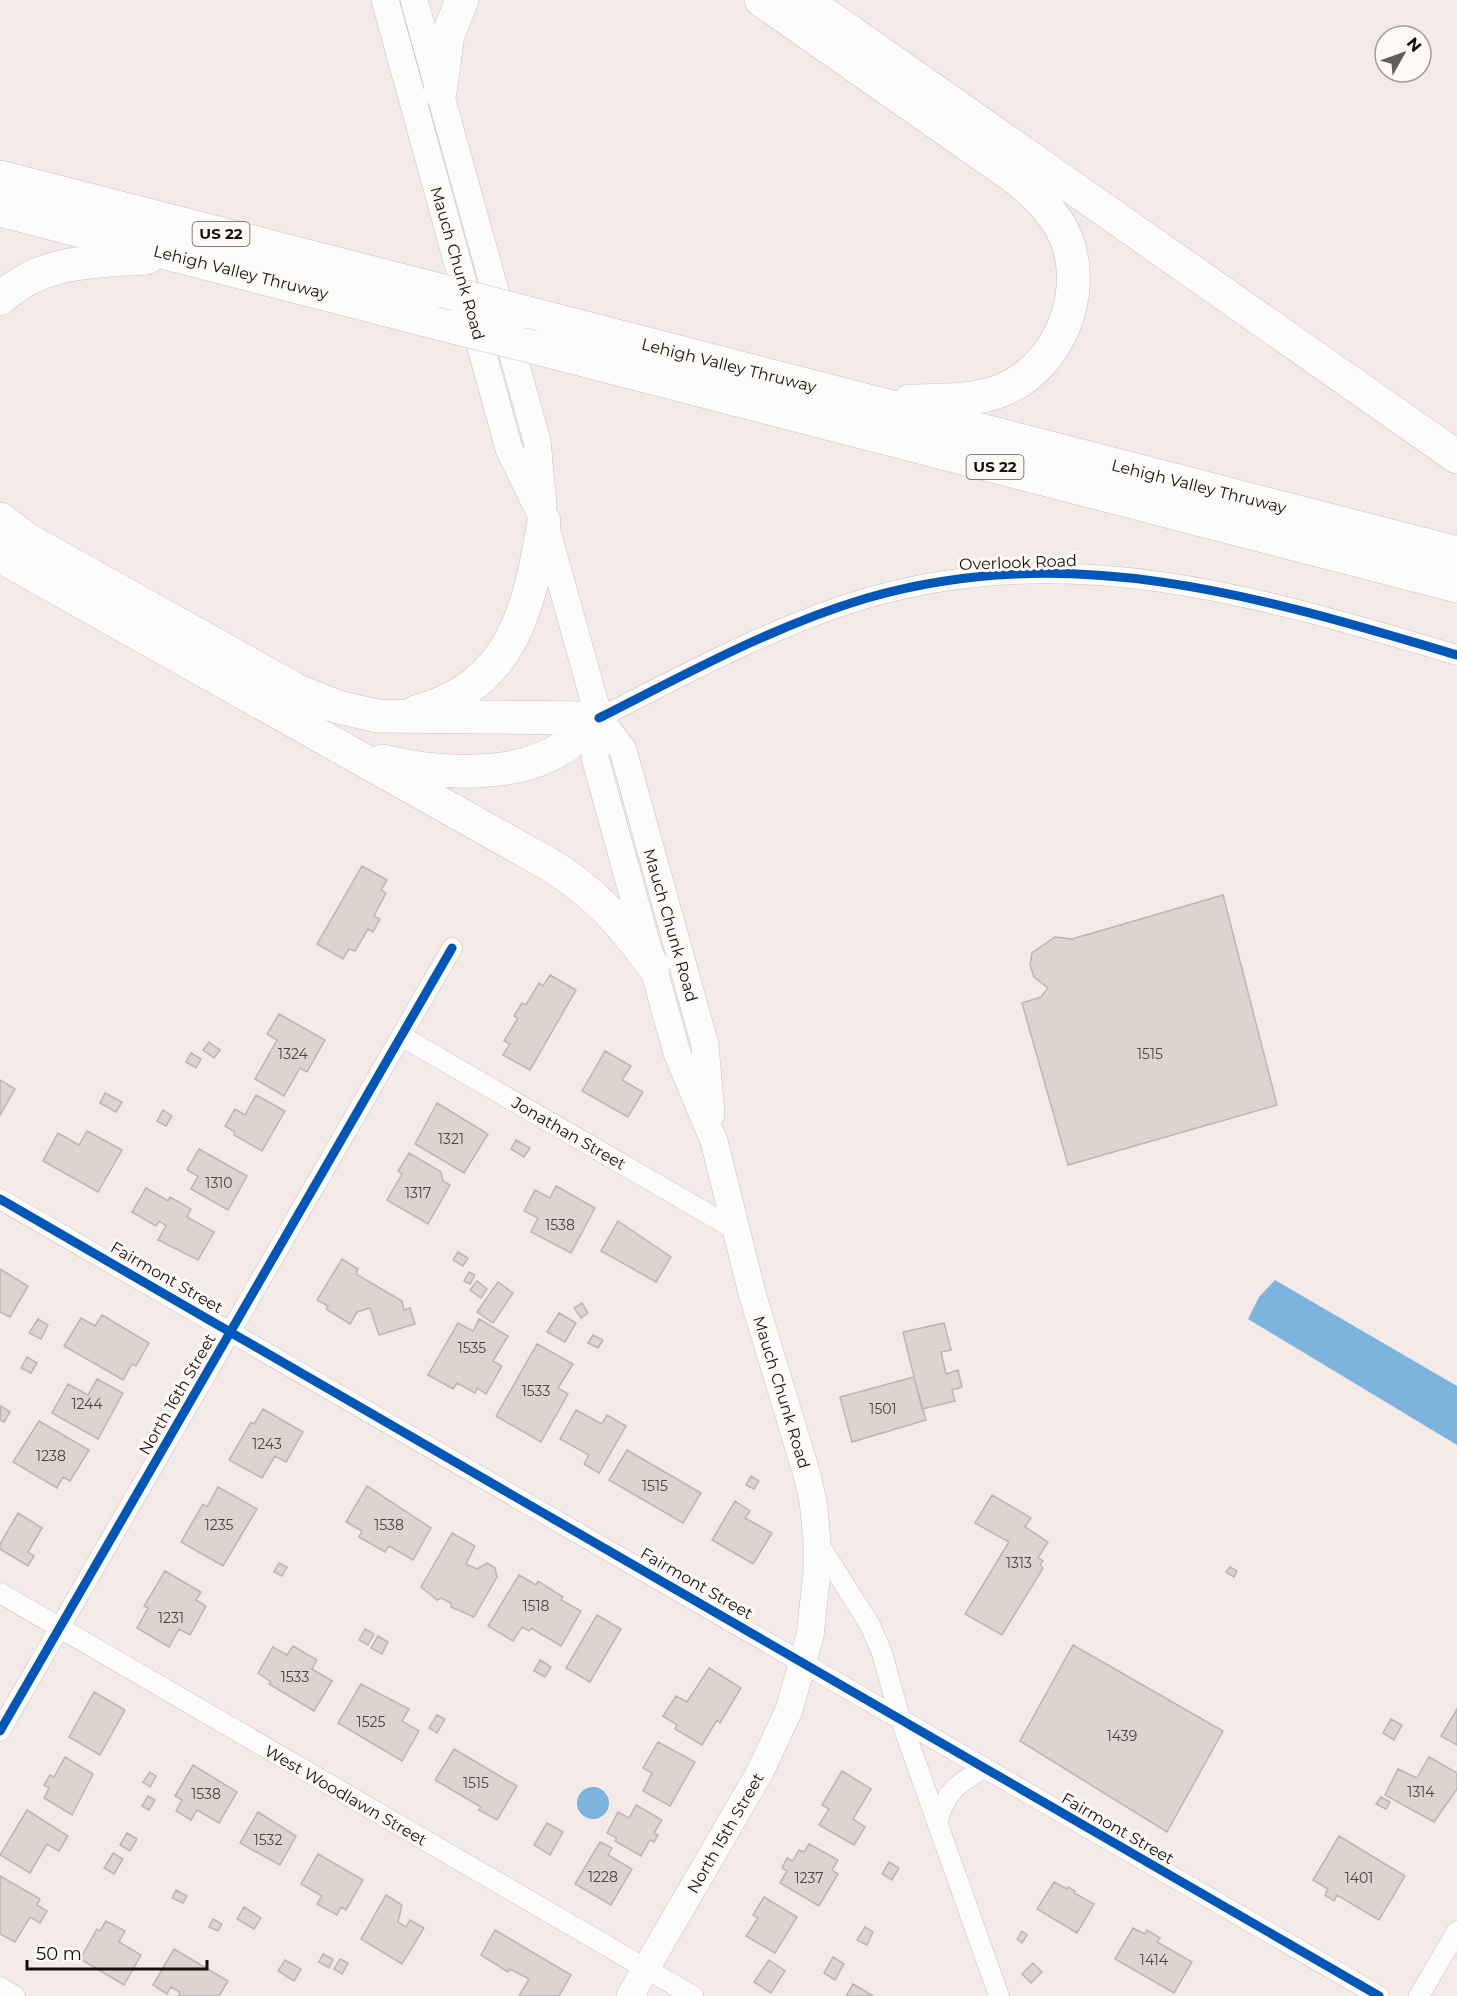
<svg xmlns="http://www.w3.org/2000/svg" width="1457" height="1996" viewBox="0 0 1457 1996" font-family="Montserrat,sans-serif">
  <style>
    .water { fill: #7cb4de }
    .building { fill: #ded3cf; stroke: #bcb6b3; stroke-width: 1.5 }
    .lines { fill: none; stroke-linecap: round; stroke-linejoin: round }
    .minor-casing { stroke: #c6c0bd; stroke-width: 21 }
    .secondary-casing { stroke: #c6c0bd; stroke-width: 28 }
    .motorway-casing { stroke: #c6c0bd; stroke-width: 34 }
    .minor { stroke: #fdfcfc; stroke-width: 20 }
    .secondary { stroke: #fdfcfc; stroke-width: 27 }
    .motorway { stroke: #fdfcfc; stroke-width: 33 }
    .motorway-bridge-casing { stroke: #c6c0bd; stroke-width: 34; stroke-linecap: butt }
    .motorway-bridge { stroke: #fdfcfc; stroke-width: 33 }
    .cycleway-casing { stroke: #fff9f6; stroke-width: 13 }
    .cycleway { stroke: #0057b8; stroke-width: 9 }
    .labels { text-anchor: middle; stroke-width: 6; stroke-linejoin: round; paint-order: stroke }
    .number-label { font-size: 14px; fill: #4a4441 }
    .shield { fill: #fff9f6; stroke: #5b5654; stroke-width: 1.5 }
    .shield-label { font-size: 15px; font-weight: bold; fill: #15100e }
    .street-label { font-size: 16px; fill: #15100e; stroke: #fff9f6 }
  </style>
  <rect width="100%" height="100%" fill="#f4ebe8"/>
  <path class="water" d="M1275 1280 1457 1386V1445L1248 1319 1259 1297Z
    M577 1803a16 16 0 1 1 32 0a16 16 0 1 1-32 0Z"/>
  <path class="building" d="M362 866 387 880 381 890 386 893 374 916 380 919 373 932 368 929 355 951 349 949 343 959 317 944Z
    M1223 895 1277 1105 1068 1165 1022 1003 1041 997 1048 988 1034 977 1030 965 1032 953 1055 937 1072 939Z
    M550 975 576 990 530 1070 503 1055 510 1044 504 1041 518 1018 514 1016 522 1003 526 1005 539 983 543 986Z
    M279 1014 325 1040 307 1072 300 1068 284 1096 255 1079 277 1040 267 1034Z
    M209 1042 220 1050 214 1058 203 1050Z
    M605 1051 631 1066 622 1080 643 1092 628 1117 582 1091Z
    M191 1053 201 1059 196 1068 186 1062Z
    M0 1080 15 1089 0 1115Z
    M105 1093 122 1102 116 1112 100 1103Z
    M256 1095 285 1111 262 1151 234 1135 235 1132 225 1126 235 1109 245 1115Z
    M437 1103 488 1134 464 1173 415 1144Z
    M163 1110 172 1116 166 1126 157 1121Z
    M87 1131 122 1150 98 1192 43 1161 58 1133 79 1145Z
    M516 1140 530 1148 524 1157 511 1149Z
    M199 1149 247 1176 228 1210 191 1189 198 1176 187 1170Z
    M409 1153 441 1172 443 1181 450 1185 428 1224 387 1200 402 1174 398 1171Z
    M556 1186 595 1208 571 1253 531 1232 538 1218 524 1211 535 1190 550 1198Z
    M146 1188 168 1201 170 1197 191 1209 187 1217 214 1232 198 1260 158 1240 166 1226 159 1221 156 1226 132 1212Z
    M618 1221 671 1257 656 1282 601 1251Z
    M458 1252 468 1258 463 1266 453 1260Z
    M342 1259 358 1269 356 1274 402 1301 404 1310 410 1308 415 1324 379 1335 370 1308 357 1312 350 1324 326 1309 328 1306 317 1300Z
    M0 1269 28 1286 10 1317 0 1312Z
    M469 1272 475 1275 470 1284 464 1281Z
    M477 1281 487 1289 481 1298 470 1290Z
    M498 1282 513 1293 493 1323 477 1312Z
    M582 1303 588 1313 581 1318 574 1308Z
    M559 1313 576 1323 565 1342 547 1332Z
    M102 1315 149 1343 136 1366 132 1364 123 1380 64 1346 81 1318 95 1326Z
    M38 1319 48 1325 41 1339 29 1333Z
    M479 1319 508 1336 493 1361 502 1366 486 1394 477 1388 475 1393 457 1383 453 1389 428 1375 458 1323 473 1331Z
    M944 1323 951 1350 941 1352 946 1374 958 1370 962 1387 952 1390 955 1401 922 1409 903 1332Z
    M593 1335 603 1340 598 1348 588 1343Z
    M537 1344 573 1364 558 1388 568 1394 541 1442 496 1416Z
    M27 1357 37 1363 31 1373 21 1368Z
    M914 1377 926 1420 852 1442 840 1397Z
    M97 1379 123 1393 98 1439 52 1413 68 1384 88 1395Z
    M1 1406 10 1412 4 1422 0 1420Z
    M263 1409 303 1432 286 1462 275 1456 262 1478 229 1460 251 1422 254 1424Z
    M576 1410 602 1424 607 1415 626 1426 599 1473 584 1464 589 1455 560 1439Z
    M39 1421 89 1450 70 1481 63 1477 57 1488 13 1462Z
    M627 1450 701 1493 683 1523 609 1480Z
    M751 1476 759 1481 754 1489 746 1485Z
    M367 1486 431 1528 413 1560 389 1546 385 1552 359 1537 362 1531 346 1522Z
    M218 1487 257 1509 223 1566 181 1542 203 1504 207 1507Z
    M992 1495 1031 1518 1025 1527 1048 1542 1038 1558 1043 1561 1040 1565 1043 1568 1002 1635 965 1614 1009 1542 975 1523Z
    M735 1501 750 1511 745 1518 772 1533 753 1564 712 1540Z
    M18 1513 42 1528 28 1552 34 1556 28 1566 0 1549V1544Z
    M452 1533 475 1546 466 1564 477 1569 487 1563 495 1568 497 1577 474 1617 451 1607V1603L441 1598 437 1600 421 1587Z
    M279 1563 287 1567 282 1576 274 1572Z
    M1230 1567 1237 1571 1234 1577 1226 1572Z
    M165 1571 201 1592 196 1600 206 1606 190 1635 179 1629 169 1647 137 1628 148 1608 144 1606Z
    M519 1575 536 1585 538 1581 563 1597 561 1600 581 1611 561 1646 531 1628 529 1631 522 1627 513 1641 488 1626Z
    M597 1615 621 1629 590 1682 566 1668Z
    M365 1629 374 1634 368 1645 359 1640Z
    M378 1636 388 1642 382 1654 371 1648Z
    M1073 1645 1223 1731 1167 1832 1020 1741Z
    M293 1646 317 1660 312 1669 332 1681 314 1711 269 1684 271 1682 258 1673 273 1647 287 1655Z
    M540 1660 551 1667 545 1677 534 1671Z
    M709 1668 741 1688 720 1723 717 1720 702 1745 675 1729 677 1725 663 1716 676 1696 687 1702Z
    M361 1684 409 1709 402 1721 419 1731 402 1761 338 1723Z
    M94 1692 125 1710 100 1755 69 1737Z
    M1457 1709V1745L1441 1736Z
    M437 1715 445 1719 437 1733 429 1728Z
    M1391 1719 1402 1725 1394 1740 1383 1733Z
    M658 1742 695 1762 670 1806 643 1791 652 1773 643 1768Z
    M454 1749 517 1786 497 1820 479 1810 481 1807 435 1780Z
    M65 1757 93 1774 72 1815 44 1798 49 1788 44 1785 50 1775 54 1777Z
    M1429 1757 1457 1773V1789L1434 1822 1385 1795 1398 1769 1417 1778Z
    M193 1765 237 1792 219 1823 197 1810 191 1820 176 1811 182 1800 175 1796Z
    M842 1771 871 1789 853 1819 865 1827 854 1845 819 1825 829 1809 822 1805Z
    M150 1772 156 1776 150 1787 143 1782Z
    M148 1796 155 1800 149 1810 142 1806Z
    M1381 1797 1390 1802 1386 1809 1376 1804Z
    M636 1805 662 1820 654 1833 658 1835 654 1842 650 1840 641 1856 615 1841 617 1838 607 1833 618 1812 629 1818Z
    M27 1810 68 1836 59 1851 47 1844 30 1873 0 1855Z
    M258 1812 296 1836 280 1865 240 1843Z
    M547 1823 563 1832 550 1855 534 1845Z
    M127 1833 137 1839 130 1851 120 1845Z
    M1339 1836 1405 1876 1379 1920 1337 1895 1334 1901 1325 1895 1328 1889 1313 1880Z
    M600 1842 612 1848 608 1855 632 1869 611 1905 575 1884Z
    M809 1844 838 1860 832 1870 838 1874 819 1906 780 1883 787 1871 782 1868 787 1858 793 1861 799 1850 804 1852Z
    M113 1853 123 1859 114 1874 104 1868Z
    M318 1854 363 1880 346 1910 341 1907 337 1915 317 1904 322 1896 301 1884Z
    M889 1862 899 1868 892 1880 882 1874Z
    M0 1876 40 1899 37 1905 47 1911 40 1923 30 1917 15 1942 0 1934Z
    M1054 1882 1067 1889 1068 1887 1075 1891 1074 1893 1094 1904 1077 1933 1037 1909Z
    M176 1890 187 1896 183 1903 172 1898Z
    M386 1895 402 1905 398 1922 406 1927 410 1920 424 1928 402 1964 361 1939Z
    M764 1897 797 1917 775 1953 746 1936 758 1918 753 1915Z
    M244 1907 261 1918 254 1929 237 1919Z
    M213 1919 222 1924 218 1931 209 1927Z
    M106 1921 125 1931 119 1942 141 1955 124 1985 80 1959 97 1929 100 1931Z
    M865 1927 873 1932 867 1945 857 1940Z
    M1133 1928 1145 1934 1147 1930 1160 1938 1157 1942 1192 1962 1174 1993 1115 1959Z
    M495 1930 571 1975 559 1996H519L529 1979 510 1969 508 1972 481 1955Z
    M1022 1931 1027 1935 1022 1943 1017 1939Z
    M174 1949 228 1981 219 1996H178L180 1992 171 1987 167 1994 153 1985Z
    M323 1954 333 1959 329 1968 319 1962Z
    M833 1957 844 1964 835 1980 824 1973Z
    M340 1959 348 1963 342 1974 334 1969Z
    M285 1960 301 1969 294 1981 278 1971Z
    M769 1960 785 1971 771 1993 754 1982Z
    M1033 1963 1042 1972 1031 1983 1022 1974Z
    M853 1984 873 1996H846Z"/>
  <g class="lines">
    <g class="minor-casing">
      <path id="minor" d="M599 718C686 674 773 626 867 598 1072 539 1261 597 1457 655
        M401 1036 736 1230
        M0 1199 1379 1996
        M817 1541 870 1625 882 1653 900 1718 999 1996
        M0 1593 693 1996
        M0 1731 452 948
        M937 1822C946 1791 957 1784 984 1768
        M0 1987 15 1996
        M1419 1996 1457 1931"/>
    </g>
    <g class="secondary-casing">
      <path id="secondary" d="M385 0 509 449 544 521 599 718 595 758 677 1053 714 1141 752 1293 807 1475 813 1501 817 1540V1572L810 1636 789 1710 760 1772 630 1996
        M414 0 537 441 543 505
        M599 718 623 750 705 1045 711 1114"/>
    </g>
    <g class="motorway-casing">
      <path id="motorway" d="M761 0 1017 179C1037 196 1056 214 1066 238 1088 294 1059 365 1005 389 975 402 941 400 910 401
        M805 0 1457 457
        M440 92 448 35 462 0
        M0 177 443 291
        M0 210 453 327
        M0 299C41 260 94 261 147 258
        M524 312 1457 553
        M533 347 1457 586
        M0 519 28 540 298 691 338 707 377 716 599 718
        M0 556 552 866C596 894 622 923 653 966
        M416 712C514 685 529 608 544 521
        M383 761C438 775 519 779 567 745 578 737 588 727 599 718"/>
    </g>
    <use href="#minor" class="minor"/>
    <use href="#secondary" class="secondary"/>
    <use href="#motorway" class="motorway"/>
    <g class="motorway-bridge-casing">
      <path id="motorway-bridge" d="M443 291 524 312
        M453 327 533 347"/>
    </g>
    <use href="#motorway-bridge" class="motorway-bridge"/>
    <g class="cycleway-casing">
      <path id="cycleway" d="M599 718C686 674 773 626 867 598 1072 539 1261 597 1457 655
        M0 1199 1379 1996
        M0 1731 452 948"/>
    </g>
    <use href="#cycleway" class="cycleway"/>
  </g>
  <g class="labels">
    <g class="number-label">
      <text x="293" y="1059">1324</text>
      <text x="1150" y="1059">1515</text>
      <text x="451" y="1144">1321</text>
      <text x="219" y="1188">1310</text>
      <text x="418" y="1198">1317</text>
      <text x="560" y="1230">1538</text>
      <text x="472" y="1353">1535</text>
      <text x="536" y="1396">1533</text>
      <text x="87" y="1409">1244</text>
      <text x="883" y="1414">1501</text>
      <text x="267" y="1449">1243</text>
      <text x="51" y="1461">1238</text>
      <text x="655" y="1491">1515</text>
      <text x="219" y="1530">1235</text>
      <text x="389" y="1530">1538</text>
      <text x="1019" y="1568">1313</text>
      <text x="536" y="1611">1518</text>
      <text x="171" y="1623">1231</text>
      <text x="295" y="1682">1533</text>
      <text x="371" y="1727">1525</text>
      <text x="1122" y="1741">1439</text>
      <text x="476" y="1788">1515</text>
      <text x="1421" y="1797">1314</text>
      <text x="206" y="1799">1538</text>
      <text x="268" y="1845">1532</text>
      <text x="603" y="1882">1228</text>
      <text x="809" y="1883">1237</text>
      <text x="1359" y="1883">1401</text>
      <text x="1154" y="1965">1414</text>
    </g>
    <g class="shield">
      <rect x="192.5" y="222" width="57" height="24" rx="4.5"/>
      <rect x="966.5" y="455" width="57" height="24" rx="4.5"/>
    </g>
    <g class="shield-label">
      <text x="221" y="239">US 22</text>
      <text x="995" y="472">US 22</text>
    </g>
    <g class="street-label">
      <text transform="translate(458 263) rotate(74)" y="6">Mauch Chunk Road</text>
      <text transform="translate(241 272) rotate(14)" y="6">Lehigh Valley Thruway</text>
      <text transform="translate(729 365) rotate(14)" y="6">Lehigh Valley Thruway</text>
      <text transform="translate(1199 486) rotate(14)" y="6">Lehigh Valley Thruway</text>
      <text transform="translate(1018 562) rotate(-2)" y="6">Overlook Road</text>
      <text transform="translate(671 925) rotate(74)" y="6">Mauch Chunk Road</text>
      <text transform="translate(569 1133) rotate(30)" y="6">Jonathan Street</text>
      <text transform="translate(167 1277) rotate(30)" y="6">Fairmont Street</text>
      <text transform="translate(782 1392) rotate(73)" y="6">Mauch Chunk Road</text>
      <text transform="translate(177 1394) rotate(-60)" y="6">North 16th Street</text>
      <text transform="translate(697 1583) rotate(30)" y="6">Fairmont Street</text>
      <text transform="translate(346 1795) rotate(30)" y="6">West Woodlawn Street</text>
      <text transform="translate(1118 1828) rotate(30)" y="6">Fairmont Street</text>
      <text transform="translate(725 1833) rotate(-60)" y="6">North 15th Street</text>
    </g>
  </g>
  <g transform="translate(1403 54) rotate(50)"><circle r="28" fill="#fff9f6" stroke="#a19c99" stroke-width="1.5"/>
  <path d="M0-4.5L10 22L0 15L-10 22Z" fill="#635d5a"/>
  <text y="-9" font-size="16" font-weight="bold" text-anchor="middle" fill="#15100e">N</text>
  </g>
  <path d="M27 1960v9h180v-9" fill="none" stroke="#15100e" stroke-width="3"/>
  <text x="36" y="1960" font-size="18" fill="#15100e" stroke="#fff9f6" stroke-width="4.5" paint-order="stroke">50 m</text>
</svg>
